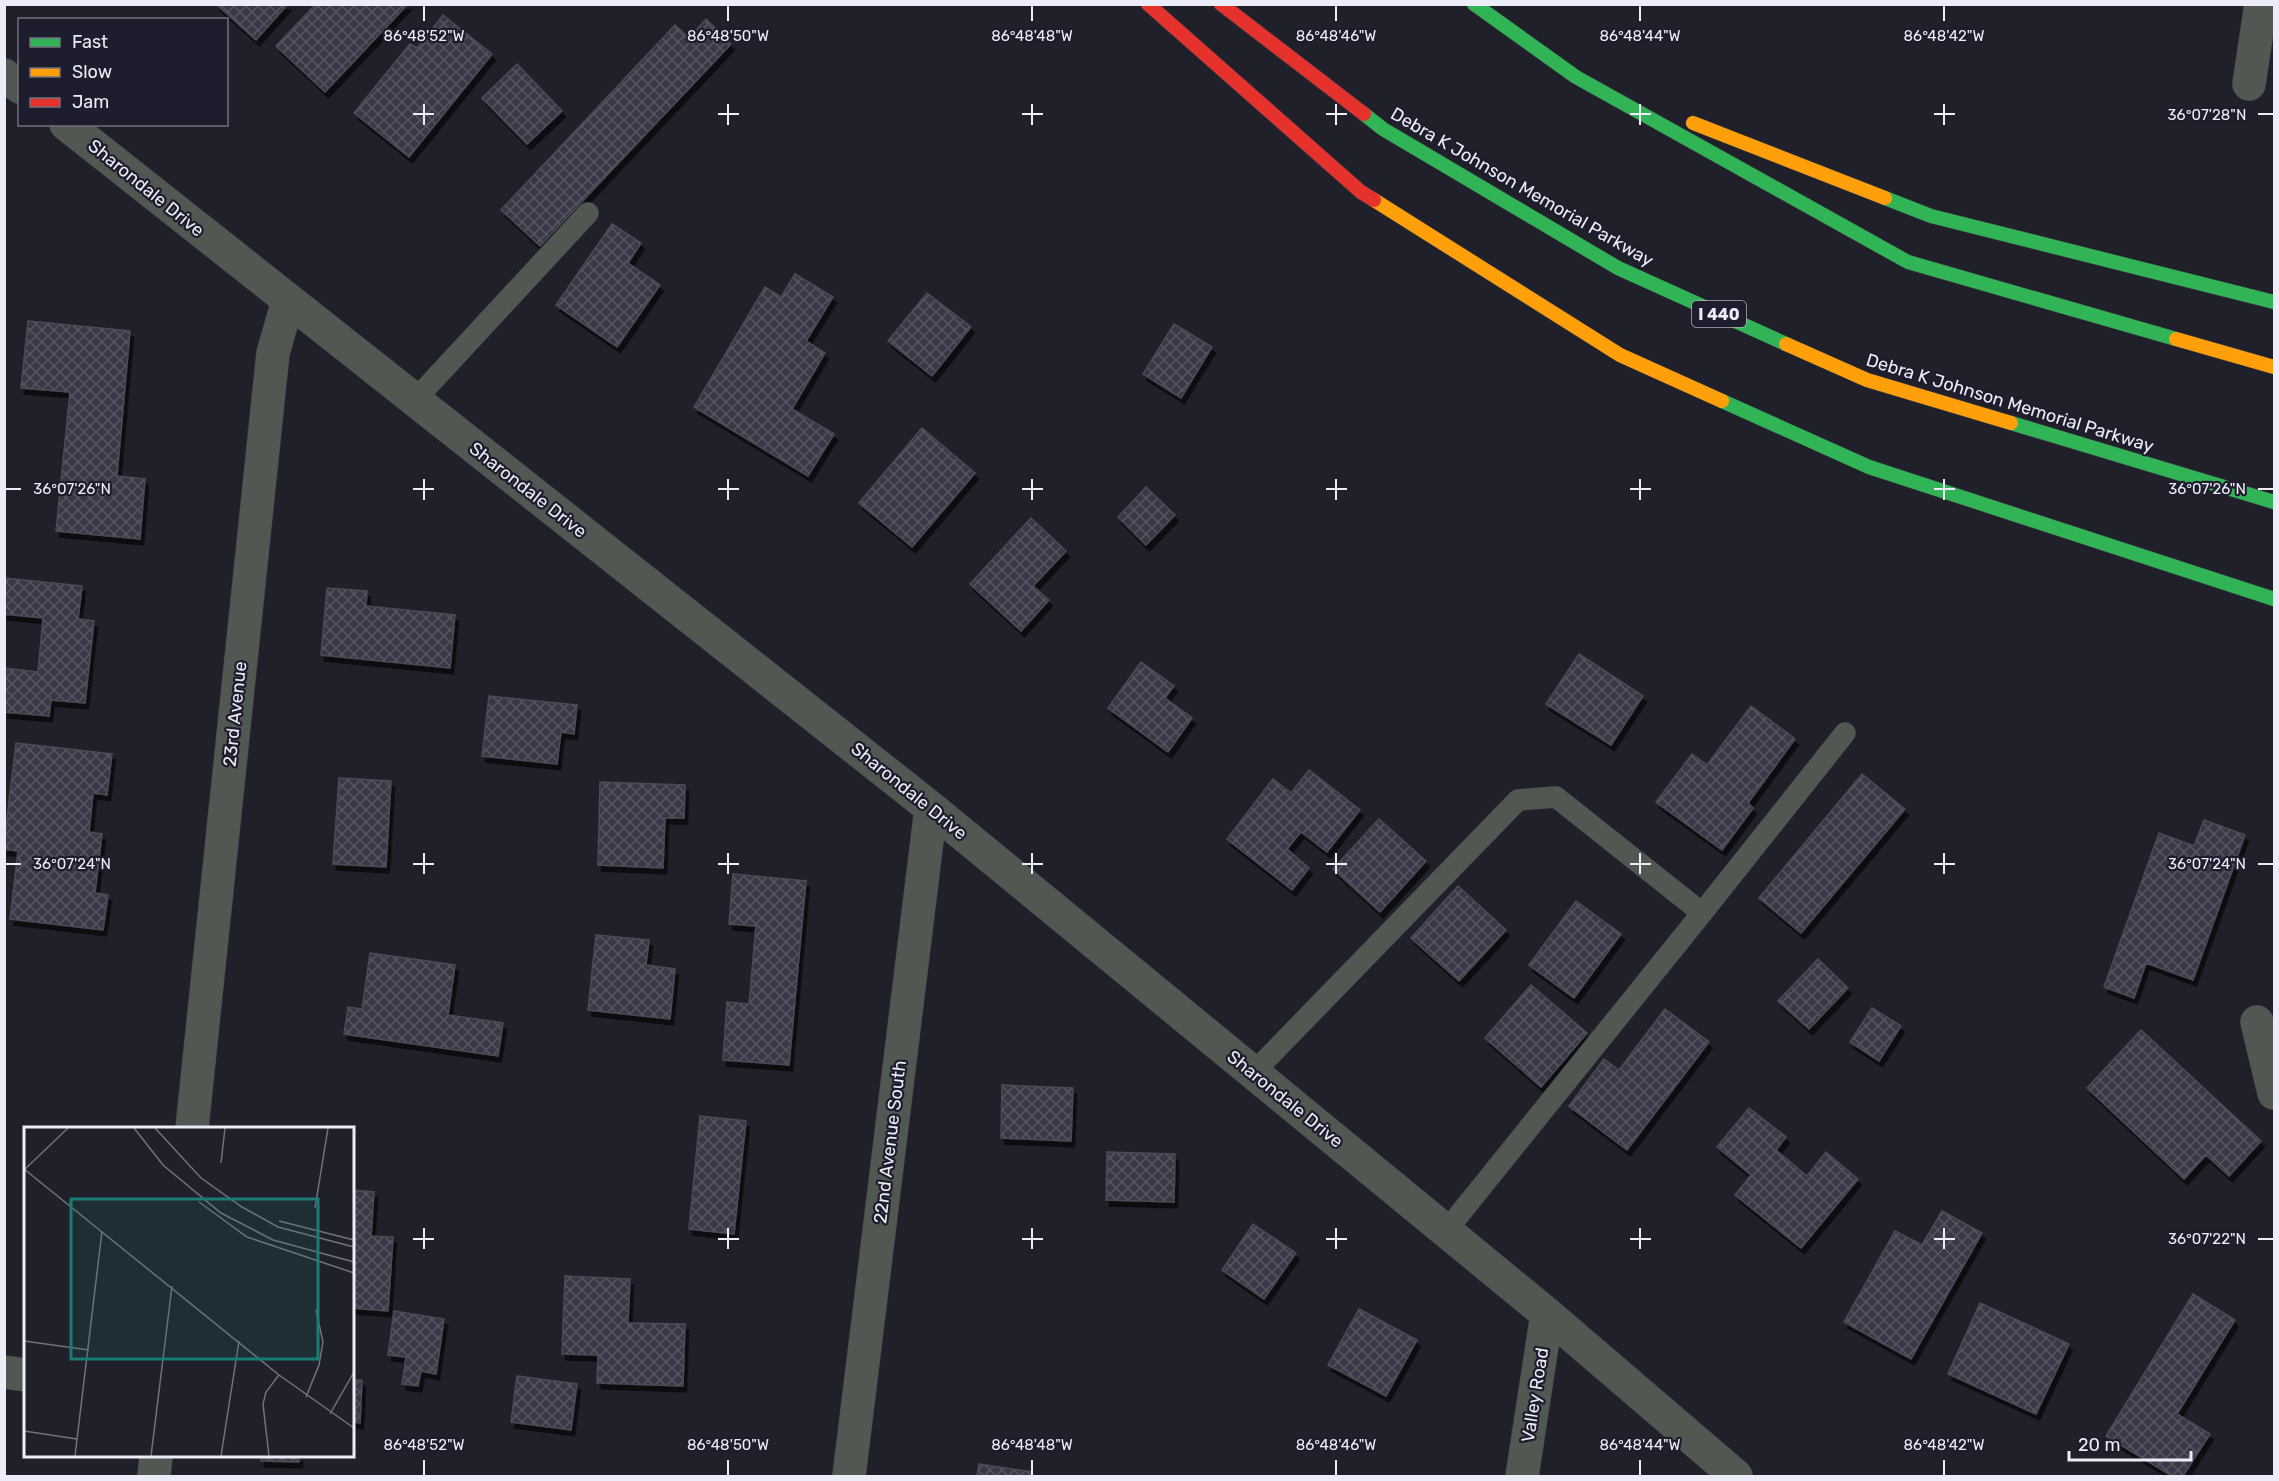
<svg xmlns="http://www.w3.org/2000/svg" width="2279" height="1481" viewBox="0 0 2279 1481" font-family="Rubik,sans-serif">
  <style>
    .building { fill: url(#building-cross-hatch); stroke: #4b4b53; stroke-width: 1.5; filter: url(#shadow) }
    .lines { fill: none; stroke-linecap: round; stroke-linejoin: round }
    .lane-casing { stroke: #3e3e46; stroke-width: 22 }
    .street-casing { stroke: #3e3e46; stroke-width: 34 }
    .fast-casing { stroke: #3e3e46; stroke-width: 15 }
    .slow-casing { stroke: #3e3e46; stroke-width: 15 }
    .jam-casing { stroke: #3e3e46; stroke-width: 15 }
    .lane { stroke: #515751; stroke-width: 21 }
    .street { stroke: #515751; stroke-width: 33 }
    .fast { stroke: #30b455; stroke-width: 14 }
    .slow { stroke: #ff9f0a; stroke-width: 14 }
    .jam { stroke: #e5322d; stroke-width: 14 }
    .ticks { fill: none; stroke: #ededf9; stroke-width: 2 }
    .labels { text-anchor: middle; stroke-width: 4.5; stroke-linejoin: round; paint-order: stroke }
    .shield { fill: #1d1d2d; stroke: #afafbc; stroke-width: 1.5 }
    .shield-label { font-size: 16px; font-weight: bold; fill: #ededf9 }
    .street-label { font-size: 18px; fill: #ededf9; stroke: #1d1d2d }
    .inset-road { fill: none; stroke: #72727d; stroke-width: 1.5 }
    .view { fill: #1a7c75; fill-opacity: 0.15; stroke: #1a7c75; stroke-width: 3 }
    .inset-edge { fill: none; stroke: #ededf9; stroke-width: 3 }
    .ticks-label { font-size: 15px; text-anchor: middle; fill: #ededf9; stroke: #1d1d2d; stroke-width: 4.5; stroke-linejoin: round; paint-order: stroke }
  </style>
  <defs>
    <pattern id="building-cross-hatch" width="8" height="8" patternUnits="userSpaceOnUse" patternTransform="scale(1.5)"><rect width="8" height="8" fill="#383848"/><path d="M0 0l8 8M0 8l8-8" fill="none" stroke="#555563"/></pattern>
    <filter id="shadow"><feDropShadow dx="3.5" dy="6" stdDeviation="0" flood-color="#0009"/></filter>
  </defs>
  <rect width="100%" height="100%" fill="#20202a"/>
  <path class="building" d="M216 4H288L256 40Z
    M316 4H408L325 92 276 46Z
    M443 15 492 54 409 157 354 113 410 44 417 48Z
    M706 19 731 44 540 246 501 210 675 25 689 38Z
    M517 64 562 111 527 144 482 98Z
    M612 224 641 243 628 263 660 285 617 347 556 305Z
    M795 274 833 297 806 341 825 353 792 409 834 434 808 476 694 407 765 287 781 297Z
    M927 293 971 327 932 376 888 341Z
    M28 321 130 331 117 476 145 479 140 539 56 531 70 392 21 388Z
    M1174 324 1212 347 1181 398 1143 374Z
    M922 428 975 473 912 547 859 503Z
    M1146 487 1175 515 1146 545 1118 517Z
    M1031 518 1066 551 1033 586 1049 600 1021 631 970 584Z
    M4 578 82 586 78 619 94 621 85 703 51 700 49 716 4 712V668L38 672 43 618 4 614Z
    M327 588 367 591 366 606 455 615 450 668 321 655Z
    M1579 654 1643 696 1611 745 1546 704Z
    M1141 662 1174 686 1165 698 1192 718 1168 752 1108 708Z
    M489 696 577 705 574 734 561 732 557 764 482 756Z
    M1751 706 1795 739 1748 803 1753 808 1722 850 1656 802 1692 754 1707 765Z
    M16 743 112 754 107 795 93 793 89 832 102 834 95 893 108 895 103 930 10 919 18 851 4 849V844Z
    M1309 770 1360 810 1327 852 1301 832 1287 849 1309 868 1292 890 1227 839 1273 779 1291 793Z
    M1862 774 1905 809 1801 933 1759 898Z
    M339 778 391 781 386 867 333 864Z
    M600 782 685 785 684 818H665L663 868 598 865Z
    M1379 819 1426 861 1380 912 1333 869Z
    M2204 820 2245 835 2193 980 2146 963 2134 998 2104 987 2159 833 2194 846Z
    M733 874 806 881 789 1065 723 1060 727 1002 749 1004 756 926 729 924Z
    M1458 886 1506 930 1459 981 1411 938Z
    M1576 901 1621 934 1574 998 1529 965Z
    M596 935 649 940 646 965 675 969 670 1019 588 1010Z
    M370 953 455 965 448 1015 503 1023 498 1056 344 1034 348 1007 362 1009Z
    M1818 959 1848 988 1809 1029 1778 1001Z
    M1531 985 1587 1033 1541 1087 1485 1038Z
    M1872 1008 1901 1026 1879 1061 1850 1042Z
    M1665 1009 1709 1042 1627 1150 1569 1106 1604 1059 1619 1070Z
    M2141 1030 2261 1141 2229 1176 2206 1155 2184 1179 2087 1088Z
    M1002 1085 1073 1088 1071 1141 1001 1138Z
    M1749 1108 1786 1137 1776 1150 1807 1176 1826 1152 1858 1179 1801 1248 1735 1195 1751 1175 1717 1147Z
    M700 1116 746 1121 734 1234 689 1229Z
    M1107 1152 1175 1154 1174 1202 1106 1200Z
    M352 1190 374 1192 371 1236 393 1237 388 1311 352 1308Z
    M1942 1211 1982 1233 1911 1359 1844 1322 1895 1231 1922 1245Z
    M1253 1224 1296 1253 1264 1299 1222 1270Z
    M565 1276 630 1279 628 1323 685 1324 683 1386 597 1383 598 1355 562 1354Z
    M2193 1294 2235 1320 2177 1414 2210 1434 2183 1476H2172L2106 1436Z
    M1980 1303 2069 1344 2036 1414 1948 1374Z
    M1359 1309 1417 1340 1386 1396 1328 1365Z
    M394 1311 444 1319 436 1374 421 1371 418 1386 402 1384 406 1357 388 1355Z
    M517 1376 577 1384 571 1430 511 1422Z
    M352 1380H362L360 1423 352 1422Z
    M261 1456H299V1462L261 1461Z
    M979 1464 1032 1472V1476H977Z"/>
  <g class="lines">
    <g class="lane-casing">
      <path id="lane" d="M414 401 588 213
        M1702 913 1845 733
        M1253 1073 1518 800 1556 797 1702 913 1446 1231"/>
    </g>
    <g class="street-casing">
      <path id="street" d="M4 75 20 87
        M2249 84 2261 4
        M66 124 931 808 1547 1314 1736 1476
        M2257 1022 2274 1093
        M192 1128 273 353 288 301
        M4 1372 26 1375
        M154 1476 156 1456
        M849 1476 931 808
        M1522 1476 1547 1314"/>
    </g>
    <g class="fast-casing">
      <path id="fast" d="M1474 4 1576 77 1908 262 2176 339
        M1364 114 1383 129 1618 268 1786 344
        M1885 198 1931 216 2274 302
        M1722 401 1869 467 2274 599
        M2011 423 2274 502"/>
    </g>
    <g class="slow-casing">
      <path id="slow" d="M1693 123 1885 198
        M1374 200 1620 355 1722 401
        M2176 339 2274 367
        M1786 344 1867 380 2011 423"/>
    </g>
    <g class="jam-casing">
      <path id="jam" d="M1148 4 1361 192 1374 200
        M1221 4 1364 114"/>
    </g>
    <use href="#lane" class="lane"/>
    <use href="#street" class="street"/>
    <use href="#fast" class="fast"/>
    <use href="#slow" class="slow"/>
    <use href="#jam" class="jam"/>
  </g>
  <path class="ticks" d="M424 6V21M728 6V21M1032 6V21M1336 6V21M1640 6V21M1944 6V21M424 104V125M728 104V125M1032 104V125M1336 104V125M1640 104V125M1944 104V125M413 114H434M718 114H739M1022 114H1043M1326 114H1347M1630 114H1651M1934 114H1955M2258 114H2273M424 479V500M728 479V500M1032 479V500M1336 479V500M1640 479V500M1944 479V500M6 489H21M413 489H434M718 489H739M1022 489H1043M1326 489H1347M1630 489H1651M1934 489H1955M2258 489H2273M424 853V874M728 853V874M1032 853V874M1336 853V874M1640 853V874M1944 853V874M6 864H21M413 864H434M718 864H739M1022 864H1043M1326 864H1347M1630 864H1651M1934 864H1955M2258 864H2273M424 1228V1249M728 1228V1249M1032 1228V1249M1336 1228V1249M1640 1228V1249M1944 1228V1249M413 1239H434M718 1239H739M1022 1239H1043M1326 1239H1347M1630 1239H1651M1934 1239H1955M2258 1239H2273M424 1460V1475M728 1460V1475M1032 1460V1475M1336 1460V1475M1640 1460V1475M1944 1460V1475"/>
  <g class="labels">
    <rect class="shield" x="1692" y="301" width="54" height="26" rx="4.5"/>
    <g class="shield-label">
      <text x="1719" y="320">I 440</text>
    </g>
    <g class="street-label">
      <text transform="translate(1522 187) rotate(30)" y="6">Debra K Johnson Memorial Parkway</text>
      <text transform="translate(146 188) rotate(39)" y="6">Sharondale Drive</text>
      <text transform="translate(2010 403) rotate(17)" y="6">Debra K Johnson Memorial Parkway</text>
      <text transform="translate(528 490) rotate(38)" y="6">Sharondale Drive</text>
      <text transform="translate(235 714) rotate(-84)" y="6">23rd Avenue</text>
      <text transform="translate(909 791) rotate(39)" y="6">Sharondale Drive</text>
      <text transform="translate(1285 1099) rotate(39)" y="6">Sharondale Drive</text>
      <text transform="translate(890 1142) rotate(-83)" y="6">22nd Avenue South</text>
      <text transform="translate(1535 1395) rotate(-81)" y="6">Valley Road</text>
    </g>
  </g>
  <g transform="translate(24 1127)">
    <rect width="330" height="330" fill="#20202a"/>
    <path class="inset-road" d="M110 1 139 38 197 86 249 113 330 135M131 1 177 51 218 80 254 100 330 120M197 36 201 1M0 42 255 248 330 301M0 43 44 1M175 75 223 110 330 146M291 81 304 1M255 94 330 113M0 214 65 223M282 270 295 238 299 215 292 183M306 287 330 245M0 304 53 312M51 329 78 104M127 329 148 159M197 329 215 214M245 329 239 277 242 265 255 248"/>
    <path class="view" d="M47 72H294V232H47Z"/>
    <rect width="330" height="330" class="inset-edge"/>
  </g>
  <g class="ticks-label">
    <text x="424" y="41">86°48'52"W</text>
    <text x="728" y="41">86°48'50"W</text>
    <text x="1032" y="41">86°48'48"W</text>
    <text x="1336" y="41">86°48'46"W</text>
    <text x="1640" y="41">86°48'44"W</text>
    <text x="1944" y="41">86°48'42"W</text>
    <text x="2207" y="120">36°07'28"N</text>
    <text x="72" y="494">36°07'26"N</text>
    <text x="2207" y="494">36°07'26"N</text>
    <text x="72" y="869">36°07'24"N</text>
    <text x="2207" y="869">36°07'24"N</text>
    <text x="2207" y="1244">36°07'22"N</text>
    <text x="424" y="1450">86°48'52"W</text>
    <text x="728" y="1450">86°48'50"W</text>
    <text x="1032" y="1450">86°48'48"W</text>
    <text x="1336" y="1450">86°48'46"W</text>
    <text x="1640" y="1450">86°48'44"W</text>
    <text x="1944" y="1450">86°48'42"W</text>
  </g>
  <rect width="2279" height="1481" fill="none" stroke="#ededf9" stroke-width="12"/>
  <rect x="18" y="18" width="210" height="108" fill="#1d1d2d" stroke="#70707f" stroke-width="1.5"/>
  <rect x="30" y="38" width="30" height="9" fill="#30b455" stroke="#70707f" stroke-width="1.5"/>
  <text x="72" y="48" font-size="18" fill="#ededf9">Fast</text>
  <rect x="30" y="68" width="30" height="9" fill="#ff9f0a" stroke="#70707f" stroke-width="1.5"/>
  <text x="72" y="78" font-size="18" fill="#ededf9">Slow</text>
  <rect x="30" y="98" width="30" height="9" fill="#e5322d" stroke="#70707f" stroke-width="1.5"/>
  <text x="72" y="108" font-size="18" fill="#ededf9">Jam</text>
  <path d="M2069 1451v9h122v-9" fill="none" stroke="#ededf9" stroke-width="3"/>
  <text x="2078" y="1451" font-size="18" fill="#ededf9" stroke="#1d1d2d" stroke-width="4.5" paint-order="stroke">20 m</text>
</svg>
